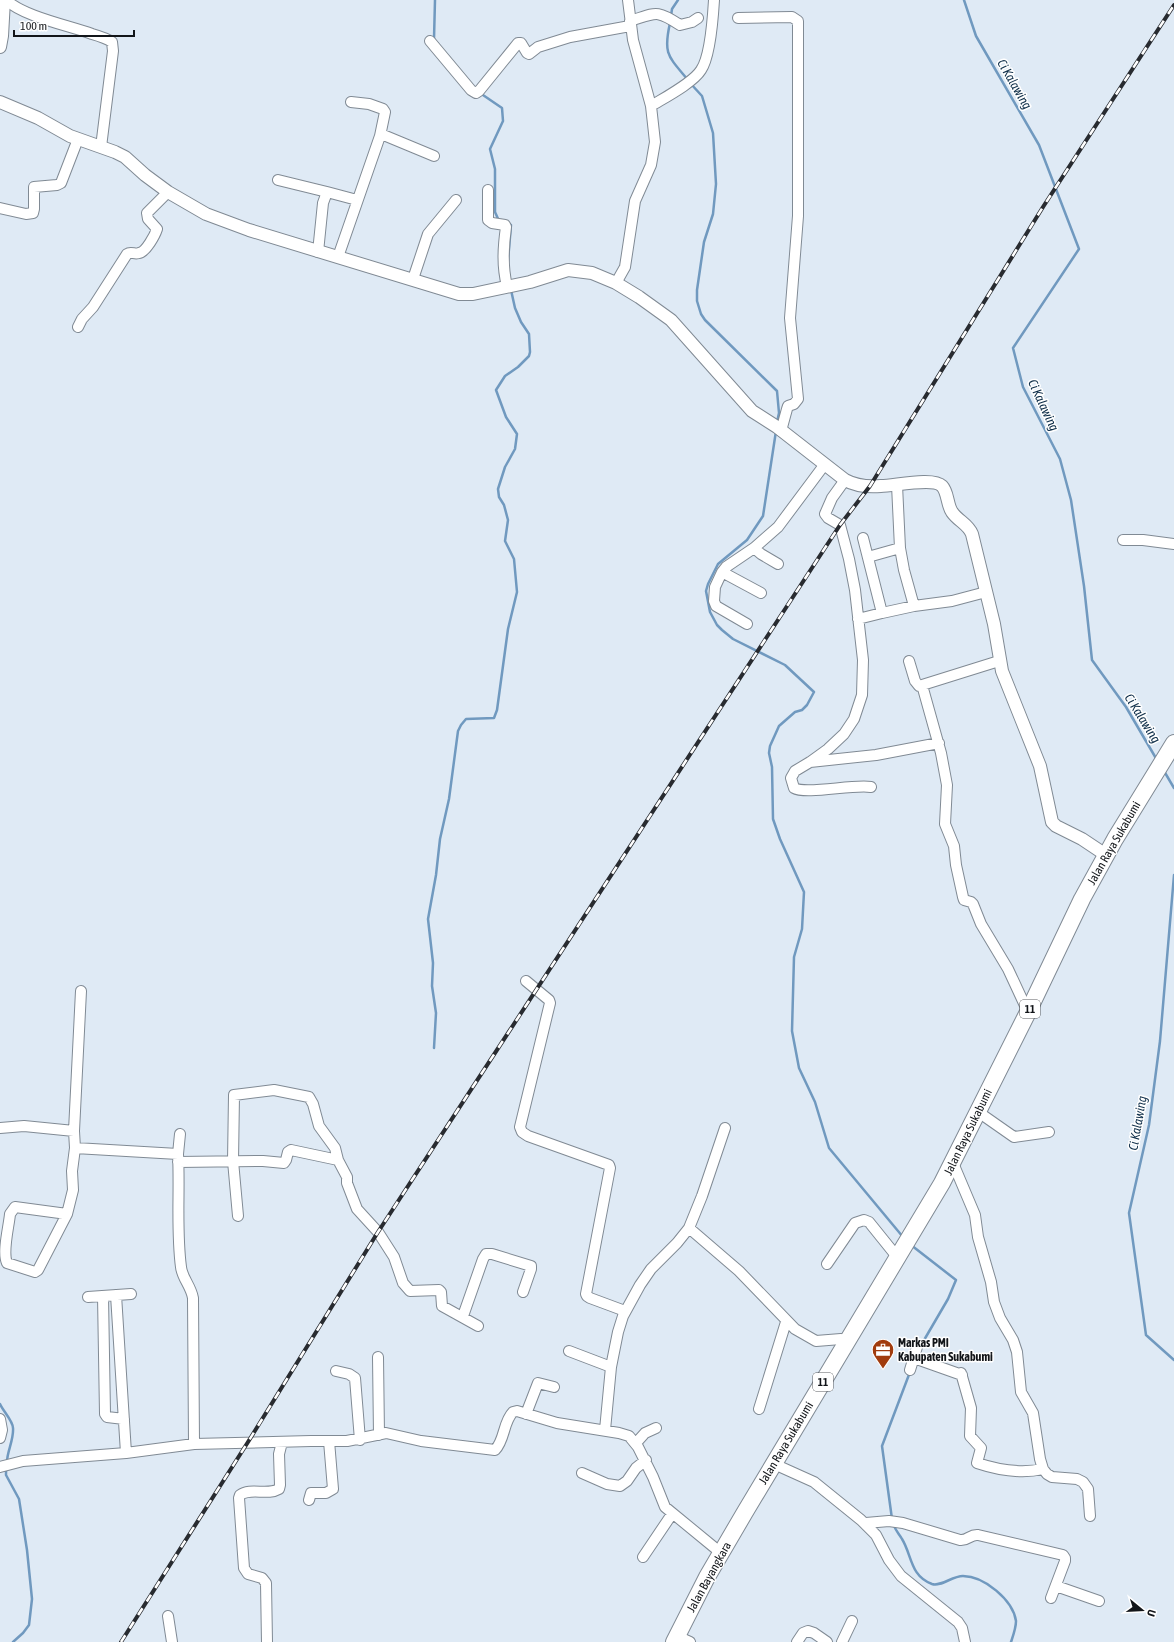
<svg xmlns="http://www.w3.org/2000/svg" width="1174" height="1642" viewBox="0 0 1174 1642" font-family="'Asap Condensed',sans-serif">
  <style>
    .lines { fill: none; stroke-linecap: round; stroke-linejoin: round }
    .stream { stroke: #7099bf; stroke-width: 2.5 }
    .minor-casing { stroke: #808a94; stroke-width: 12 }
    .tertiary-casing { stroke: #808a94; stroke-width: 14 }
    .trunk-casing { stroke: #808a94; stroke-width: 18 }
    .minor { stroke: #fff; stroke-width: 10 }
    .tertiary { stroke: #fff; stroke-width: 12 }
    .trunk { stroke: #fff; stroke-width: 16 }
    .rail-casing { stroke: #282b30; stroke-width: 4 }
    .rail { stroke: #fff; stroke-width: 2.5; stroke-dasharray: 8; stroke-linecap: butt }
    .labels { text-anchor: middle; stroke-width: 3; stroke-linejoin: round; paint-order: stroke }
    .shield { fill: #fff; stroke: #595b5e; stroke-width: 1 }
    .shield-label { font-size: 11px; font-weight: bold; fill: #121519 }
    .street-label { font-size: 12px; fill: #121519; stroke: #fff }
    .poi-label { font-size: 12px; font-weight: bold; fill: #121519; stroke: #fff; text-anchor: start }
    .water-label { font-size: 13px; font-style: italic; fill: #0d2d48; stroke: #fff }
  </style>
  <rect width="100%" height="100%" fill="#dfeaf5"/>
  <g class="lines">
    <path class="stream" d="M964 0 976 36 1039 145 1079 249 1013 348 1023 387 1060 459 1071 500 1084 586 1092 660 1126 707 1157 760
      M671 16 672 9 678 0
      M670 23C663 54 668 56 688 80
      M434 39 435 0
      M691 84 702 96 713 133 716 184 713 214 704 242 697 290V301L701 314 705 320 777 391 779 413 777 422
      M480 93 502 108 503 121 490 149 495 169V212L499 221
      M508 261 511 225 508 224
      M776 431 763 516 747 540 718 564 708 584 706 591 710 612 717 625 722 630 733 639 785 665 814 692 807 705 802 710 795 712 779 726 770 746 769 753 772 767 773 819 780 839 804 892 802 929 794 957 792 1031 799 1068 815 1102 829 1148 903 1237
      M1164 771 1174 788
      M1174 875 1160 1041 1149 1125 1129 1213 1146 1335 1174 1360
      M434 1048 436 1013 432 986 433 963 428 919 436 875 440 839 449 799 458 731 461 725 466 719 494 718 497 710 508 629 517 592 514 559 505 541 508 520 504 505 499 497 498 489 505 467 515 449 517 434 506 417 496 390 505 376 518 367 529 356 530 352 529 334 521 322 515 308 511 290
      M911 1245 956 1280 948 1299 920 1347
      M0 1404C3 1411 13 1421 13 1428 14 1440 7 1451 7 1462
      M6 1467V1475L19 1499 27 1550 32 1599 29 1625 23 1633 13 1642
      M892 1519 882 1446 910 1372
      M893 1523C896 1532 898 1532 902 1539 912 1555 910 1576 932 1584 941 1587 952 1576 963 1576 984 1576 1013 1600 1016 1621 1016 1628 1013 1636 1011 1642"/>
    <g class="minor-casing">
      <path id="minor" d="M6 0C25 17 67 25 92 34 99 36 106 38 112 42L113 51 101 147
        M738 18 792 17 798 21V216L790 318 798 399 794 404 788 406 787 409 781 431
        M630 21C656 13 656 9 680 25L692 22 698 18
        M430 41 471 90 476 93 479 91 518 43H521L527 53 529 54 538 47 570 37 630 26
        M651 106C664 98 693 83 701 70 710 57 713 17 714 0
        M381 134 434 156
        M278 180 327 192
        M488 190V220L492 223 505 225 506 227C503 248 502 266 507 286
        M0 208 26 214 33 213 34 209V187L57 185 61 183 78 139
        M318 252 323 203 327 192 357 200
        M338 257 380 136 385 112 383 109 369 104 351 102
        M413 279 428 234 456 200
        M616 283 625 267 635 201 651 165 655 142 651 106 633 40 628 0
        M78 327 82 319 93 307 127 254C131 251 135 255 139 253 146 252 155 235 157 229L148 219 147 213 168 192
        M845 480 832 498 825 514 828 518 840 525 849 559 855 590 863 660 862 695 854 719 844 734 828 749 810 762 795 771 791 778 794 788C806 795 853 784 871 787
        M897 485 900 548
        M863 538 882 613 914 606 952 601 986 592
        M1123 540H1143L1174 544
        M754 548 761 554 778 564
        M868 557 900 548 904 570 914 606
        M722 572 761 593
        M858 619 882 613
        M747 624 716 606 714 601 715 587 722 572 726 567 754 548 778 527 825 464
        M909 661 915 681 919 686 999 661
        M922 685 941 753 947 785 945 824 954 846 956 865 963 897 964 900 971 902 973 904 981 924 1008 969 1028 1012
        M810 762 876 755 939 743
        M526 981 549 1000 550 1003 520 1127 522 1132 528 1136 609 1165 610 1168 586 1294 587 1296 590 1298 625 1311
        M81 991 74 1131 75 1148 178 1154C180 1191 176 1229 181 1267 182 1278 191 1286 193 1298L194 1444
        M977 1114 984 1116 1014 1137 1049 1132
        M0 1128 24 1126 74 1131
        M178 1154 180 1134
        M178 1162 263 1161 284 1163 286 1160 288 1152 291 1150 338 1160
        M953 1163 975 1215 978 1237 991 1282 994 1302 1000 1318 1013 1340 1017 1352 1021 1392 1033 1413 1040 1459 1043 1469 1047 1474 1052 1477 1077 1479 1083 1482 1088 1489 1090 1516
        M67 1214 15 1207 10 1214C9 1226 2 1252 7 1263L35 1272 38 1270 67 1214 73 1190 72 1171 75 1148
        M238 1216 233 1161 234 1095 274 1090 309 1097 313 1104 319 1126 335 1148 338 1160 347 1177V1183L357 1209 378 1232 394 1257 403 1283 410 1291 439 1290 441 1292 442 1306 478 1326
        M689 1228 739 1271 795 1329 816 1341 841 1339 848 1341
        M827 1264 855 1223 864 1220 869 1222 898 1258
        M116 1295 126 1453
        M103 1296 105 1414 107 1417 124 1419
        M88 1297 131 1294
        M463 1316 483 1259 486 1254H492L531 1266V1269L523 1292
        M569 1351 611 1367
        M378 1357 379 1435
        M914 1358 962 1375
        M910 1370 917 1347
        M336 1371 349 1374 355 1378 360 1440
        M961 1373 971 1408 970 1436 981 1448 977 1463C998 1470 1021 1474 1043 1469
        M759 1409 786 1322
        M526 1414 538 1383 554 1387
        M0 1419 2 1430 0 1438
        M605 1430 611 1367 618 1332 623 1316 640 1285 651 1269 677 1243 689 1228 702 1196 725 1128
        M636 1443 645 1433 656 1428
        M774 1464 814 1482 861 1520 876 1535 889 1560 901 1576 958 1622 962 1628 965 1642
        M0 1467 23 1461 126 1453 194 1444 311 1441H347L386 1433 421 1441 495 1450C505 1440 503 1422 513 1412L517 1411 557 1423 619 1433 629 1436 638 1447 653 1477 665 1507 721 1553
        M582 1473 607 1484 620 1486 627 1481 636 1468 646 1460
        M309 1500 311 1493H326L333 1489 329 1441
        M866 1523 889 1521 903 1523 960 1540C968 1541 970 1534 978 1535L1063 1555 1065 1558V1561L1051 1598
        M643 1557 672 1514
        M1056 1586 1099 1601
        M168 1616 172 1642
        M677 1636 690 1642
        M267 1642 266 1583 262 1578 248 1574 244 1568 239 1498 240 1495C251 1487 267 1496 279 1489L280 1485 279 1454 282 1442
        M797 1642 803 1633 808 1631 814 1633 827 1642
        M842 1642 852 1621"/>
    </g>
    <g class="tertiary-casing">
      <path id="tertiary" d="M0 47 2 36 4 0
        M0 102 38 118 70 136 115 152 125 157 145 175 168 192 206 214 249 230 459 294H473L530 282 568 270 592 273 616 283 639 297 671 320 752 411 777 427 845 480C856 486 869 487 881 486 894 486 933 477 942 486 948 492 947 505 952 512 958 521 968 524 972 534L994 624 1002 671 1040 766 1052 822 1056 826 1082 839 1106 855"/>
    </g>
    <g class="trunk-casing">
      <path id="trunk" d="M674 1642 707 1577 745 1512 942 1183 1028 1012 1082 899 1115 839 1174 743"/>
    </g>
    <use href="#minor" class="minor"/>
    <use href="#tertiary" class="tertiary"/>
    <use href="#trunk" class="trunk"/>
    <g class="rail-casing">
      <path id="rail" d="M121 1642 248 1442 378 1232 840 525 870 486 1043 207 1174 5"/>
    </g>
    <use href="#rail" class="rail"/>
  </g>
  <defs>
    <g id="office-pin" transform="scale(1.15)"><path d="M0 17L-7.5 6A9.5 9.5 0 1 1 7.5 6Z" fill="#a13c0e" stroke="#fff"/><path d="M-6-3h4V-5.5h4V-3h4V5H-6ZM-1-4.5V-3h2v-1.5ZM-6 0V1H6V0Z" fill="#fff"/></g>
  </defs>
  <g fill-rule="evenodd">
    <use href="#office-pin" x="883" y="1350"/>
  </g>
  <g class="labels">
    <g class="shield">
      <rect x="1020" y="1000" width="20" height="18" rx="3"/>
      <rect x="813" y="1373" width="20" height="18" rx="3"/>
    </g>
    <g class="shield-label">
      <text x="1030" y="1013">11</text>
      <text x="823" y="1386">11</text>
    </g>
    <g class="street-label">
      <text transform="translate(1114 843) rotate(-60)" y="4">Jalan Raya Sukabumi</text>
      <text transform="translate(968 1132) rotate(-64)" y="4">Jalan Raya Sukabumi</text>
      <text transform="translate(786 1443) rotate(-59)" y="4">Jalan Raya Sukabumi</text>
      <text transform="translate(709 1577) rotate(-61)" y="4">Jalan Bayangkara</text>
    </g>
    <g class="poi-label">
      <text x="898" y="1347">Markas PMI<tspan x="898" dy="14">Kabupaten Sukabumi</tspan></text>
    </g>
    <g class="water-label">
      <text transform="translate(1015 84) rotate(60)" y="5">Ci Kalawing</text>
      <text transform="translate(1044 405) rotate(65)" y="5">Ci Kalawing</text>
      <text transform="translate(1143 718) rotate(58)" y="5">Ci Kalawing</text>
      <text transform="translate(1137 1123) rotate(-80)" y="5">Ci Kalawing</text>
    </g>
  </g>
  <g transform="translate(1142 1610) rotate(108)" stroke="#ffffff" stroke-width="3" paint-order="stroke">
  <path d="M0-3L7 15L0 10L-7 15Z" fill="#121519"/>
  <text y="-6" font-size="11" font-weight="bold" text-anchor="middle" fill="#121519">U</text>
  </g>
  <path d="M14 30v6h120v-6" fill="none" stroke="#121519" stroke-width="2"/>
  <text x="20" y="30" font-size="12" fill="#121519" stroke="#ffffff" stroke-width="3" paint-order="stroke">100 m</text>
</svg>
